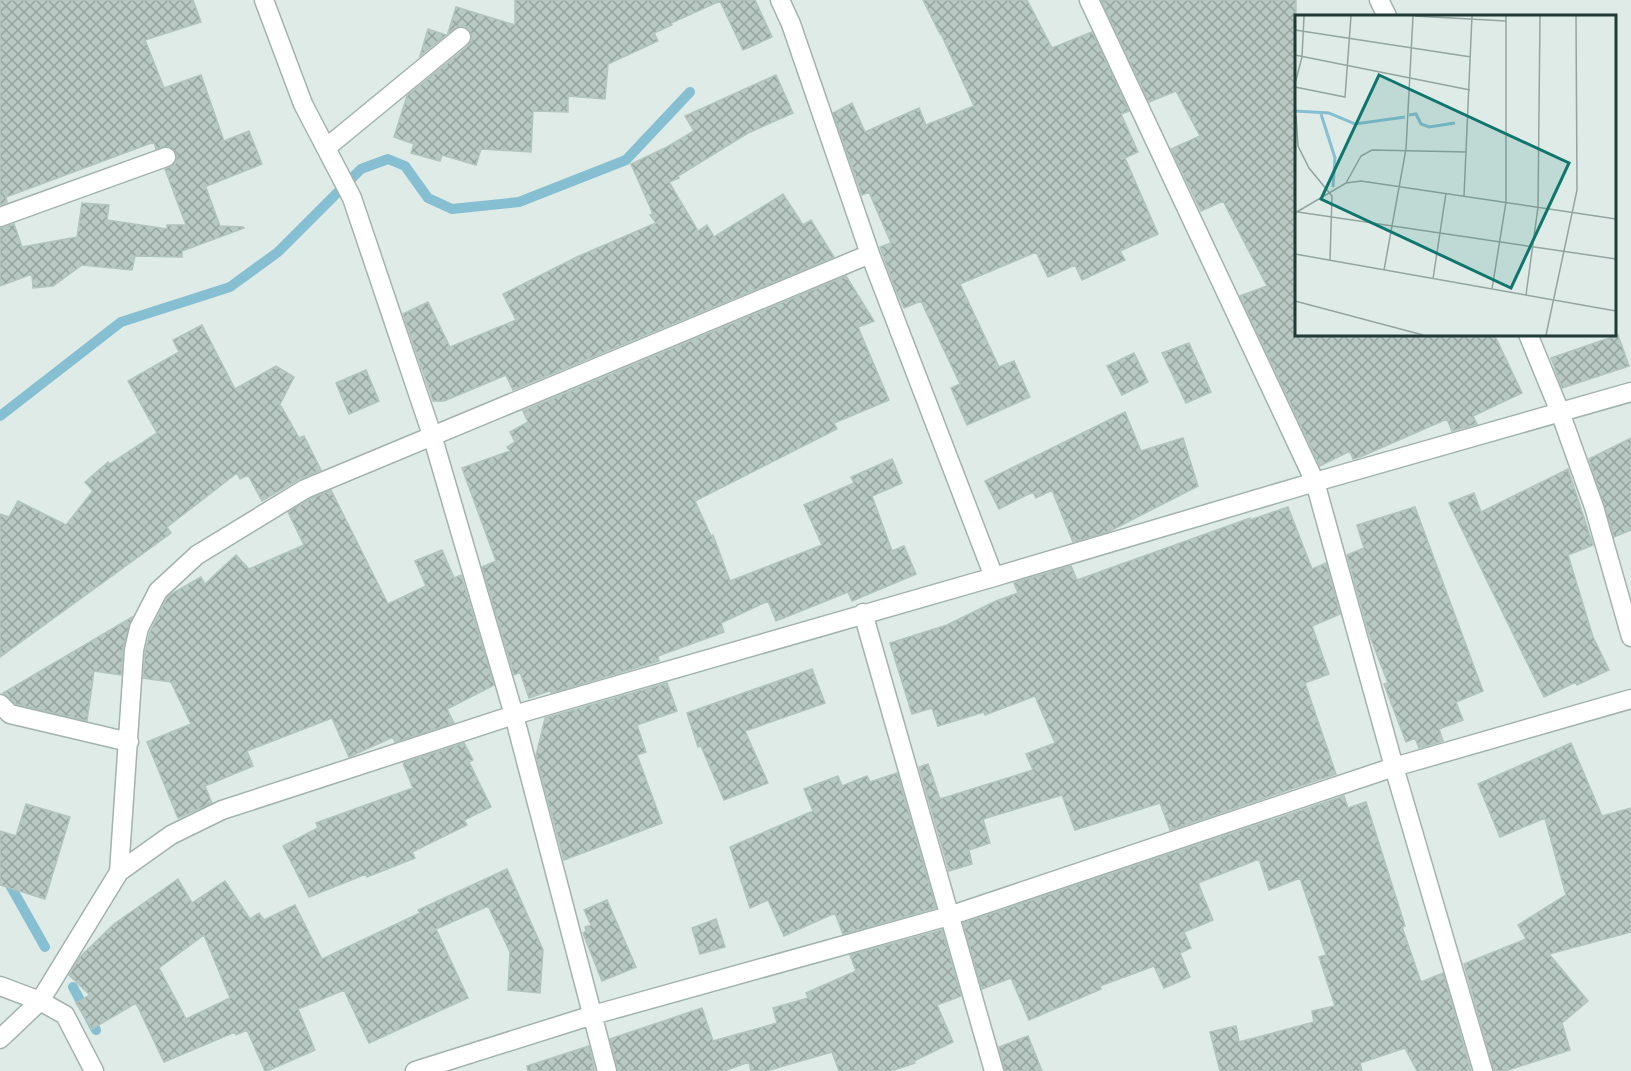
<svg xmlns="http://www.w3.org/2000/svg" width="1631" height="1071" viewBox="0 0 1631 1071" font-family="Jost,sans-serif">
  <style>
    .lines { fill: none; stroke-linecap: round; stroke-linejoin: round }
    .stream { stroke: #86bfd1; stroke-width: 10 }
    .building { fill: url(#building-cross-hatch); stroke: #b2c4be; stroke-width: 1.5; fill-rule: evenodd }
    .minor-casing { stroke: #a2b3ae; stroke-width: 21 }
    .minor { stroke: #fff; stroke-width: 18 }
    .inset-river { fill: none; stroke: #86bfd1; stroke-width: 3 }
    .inset-road { fill: none; stroke: #93a5a0; stroke-width: 1.5 }
    .view { fill: #0f766e; fill-opacity: 0.15; stroke: #0f766e; stroke-width: 3 }
    .inset-edge { fill: none; stroke: #203b36; stroke-width: 3 }
  </style>
  <defs>
    <pattern id="building-cross-hatch" width="8" height="8" patternUnits="userSpaceOnUse" patternTransform="scale(1.5)"><rect width="8" height="8" fill="#b8c8c3"/><path d="M0 0l8 8M0 8l8-8" fill="none" stroke="#95a49f"/></pattern>
  </defs>
  <rect width="100%" height="100%" fill="#dfebe7"/>
  <g class="lines">
    <path class="stream" d="M0 416 121 322 230 287 278 252 361 169 388 159 405 166 428 198 452 209 519 202 626 160 690 92
      M0 858 6 878 45 947
      M73 987 96 1030"/>
  </g>
  <path class="building" d="M0 0H193L201 22 145 40 164 88 201 75 224 141 249 131 262 164 207 186 205 185 220 226 243 227 244 228 182 251V257L135 256 132 270 82 265 53 286 33 288 32 274 0 286V228L14 224 22 247 77 237 82 203 109 205 107 220 167 229V225H186L165 169 175 164 177 158 176 153 169 146 156 149 154 142 6 197 7 202 0 205Z
    M515 0H755L772 37 743 50 720 1 671 23 672 25 654 33 658 41 608 64 605 99 568 96V112L533 111 531 152 481 149 476 165 442 155 440 161 411 153 414 144 394 137 407 96 468 46 472 40 470 30 464 26H459L448 33 456 7 515 25Z
    M923 0H1027L1052 48 1092 32 1129 111 1121 114 1138 152 1125 158 1158 234 1120 251 1125 260 1082 280 1075 265 1048 277 1036 252 960 284 999 367 1014 361 1030 397 967 425 951 388 960 384 921 301 904 308 895 288 880 247 891 243 869 192 862 195 833 113 852 103 865 132 919 108 926 125 974 106 941 34H940Z
    M1101 0H1296V334H1494L1522 393 1473 416 1477 424 1452 431 1447 419 1360 457 1353 459 1350 451 1320 466 1240 296 1267 286 1223 201 1201 211 1171 149 1200 136 1176 91 1149 102Z
    M428 29 446 35 420 56Z
    M776 75 793 113 748 133 678 176 679 178 669 182 698 231 707 225 714 237 783 194 803 225 811 220 834 257 513 390 506 375 444 401H433L403 314 428 302 450 347 516 320 503 294 579 256 656 223 650 215 653 214 631 164 667 147 694 131 685 116Z
    M846 276 874 321 858 327 889 400 834 423 837 429 695 501 711 536 713 535 730 581 822 545 804 505 854 483 851 477 892 459 902 483 872 496 892 551 904 546 916 574 852 601 848 592 776 621 768 601 721 623 724 632 658 656 659 661 551 693 552 690 529 698 520 672 514 675 482 567 496 561 462 468 510 451 507 447 515 442 510 432 528 422 523 411Z
    M202 325 235 389 276 366 294 377 278 408 281 406 299 438 304 436 321 470 299 479 262 501 248 475 240 479 237 473 167 527 171 533 0 657V514L9 517 18 501 66 525 93 491 85 482 108 462 110 464 157 433 128 381 179 352 173 340Z
    M1618 335 1629 366 1562 388 1551 358Z
    M1189 343 1211 392 1186 403 1162 353Z
    M1134 353 1148 382 1122 395 1107 366Z
    M366 370 379 401 349 414 336 383Z
    M1125 412 1141 451 1183 438 1198 486 1108 532 1073 542 1052 490 1036 498 1033 492 999 509 985 481Z
    M1631 438V530L1614 537 1589 459Z
    M1568 469 1593 545 1568 555 1593 637 1609 670 1577 685 1576 682 1544 697 1449 503 1474 493 1481 512Z
    M331 490 388 604 426 586 415 561 442 550 454 578 461 575 494 685 447 709 454 723 395 742 393 737 349 757 332 718 247 751 253 766 205 786 212 803 178 818 147 742 191 724 171 682 143 678 145 652 150 632 167 598 171 594 201 577 205 584 236 555 249 569 304 545 288 512 310 499Z
    M1288 507 1312 569 1326 563 1340 614 1312 626 1329 674 1305 683 1336 774 1170 830 1160 803 1075 830 1062 795 983 819 990 843 969 850 972 864 949 871 919 767 928 764 940 799 1033 770 1026 754 1055 743 1035 696 985 715 984 712 938 726 932 708 912 714 890 643 947 625 996 601 1018 593 1014 583 1071 566 1077 580 1250 518V520Z
    M1415 507 1483 691 1456 702 1463 720 1439 729 1443 741 1419 748 1415 738 1406 742 1384 684 1388 683 1369 634 1347 555 1364 548 1357 525Z
    M132 617 123 648 121 675 94 671 87 721 16 704 3 693Z
    M812 669 825 703 745 731 768 783 724 800 701 746 698 747 687 713Z
    M667 683 677 711 637 725 646 752 637 755 662 823 564 860 536 756 545 718Z
    M464 743 473 760 469 762 491 807 464 820 467 825 412 852 415 858 367 877 366 874 309 897 283 846 318 828 316 823 413 788 403 763Z
    M1571 743 1602 816 1631 808V932L1549 954 1588 1001 1562 1023 1570 1050 1505 1071H1494L1464 964 1526 939 1518 925 1566 895 1545 818 1500 837 1478 784Z
    M897 773 936 908 843 934 835 913 784 936 768 900 750 908 730 847 813 811 804 789 838 776 842 786 867 776 870 782Z
    M1344 796 1348 808 1366 802 1405 926 1402 927 1421 982 1443 973 1471 1071H1417L1405 1048 1360 1063 1362 1071H1220L1210 1032 1236 1026 1239 1042 1314 1022 1312 1011 1335 1006 1319 957 1326 955 1300 878 1269 890 1259 859 1198 883 1213 920 1184 932 1191 948 1180 953 1190 977 1164 988 1154 966 1100 986 1101 989 1029 1020 1011 978 982 989 963 923Z
    M26 804 70 817 45 899 0 885V831L16 836Z
    M507 869 543 950 540 993 508 990 510 952 488 906 436 929 468 998 369 1043 344 990 298 1009 315 1050 267 1071H265L247 1030 236 1035 235 1032 164 1062 136 1003 92 1029 76 1003 90 995 69 975 80 957 114 924 178 879 192 903 225 881 250 919 259 913 264 920 295 905 322 959 420 913 418 910ZM204 935 230 998 186 1019 159 968Z
    M607 900 636 967 602 981 583 933 586 931 585 927 591 925 584 910Z
    M716 919 725 947 700 954 692 928Z
    M942 930 961 996 937 1005 953 1042 914 1061 915 1063 891 1071H839L832 1052 766 1071H751L749 1062 724 1071H618L610 1039 702 1008 713 1041 777 1023 773 1008 808 998 806 993 856 971 850 955Z
    M1028 1036 1042 1071H1005L999 1047Z
    M589 1046 595 1071H528L527 1066Z"/>
  <g class="lines">
    <g class="minor-casing">
      <path id="minor" d="M264 0 303 104 352 198 432 435 514 715 607 1071
        M780 0 791 24 870 254 994 577
        M1089 0 1315 482 1394 767 1483 1071
        M1379 0 1387 16
        M326 148 461 37
        M0 217 166 157
        M1528 334 1560 412 1594 507 1631 637
        M863 613 994 1071
        M0 704 10 714 129 742
        M119 872 134 650 139 628 158 591 197 555 305 489 870 254
        M0 986 40 1001 65 1015 94 1071
        M0 1039 40 1001 119 872 171 835 222 810 514 715 994 577 1315 482 1631 392
        M415 1071 593 1015 949 916 1394 767 1631 699"/>
    </g>
    <use href="#minor" class="minor"/>
  </g>
  <g transform="translate(1295 15)">
    <rect width="321" height="321" fill="#dfebe7"/>
    <path class="inset-river" d="M0 96 34 98 60 109 110 102M26 99 40 143 38 172M114 100 121 99 126 109 134 112 160 108"/>
    <path class="inset-road" d="M120 1 211 6M0 15 176 42M0 40 175 75M0 69 7 42 9 1M0 72 50 82 56 1M1 101 3 131 14 153 37 181 35 245M51 168 66 141 77 135 172 137M169 181 177 1M3 197 321 244M0 198 51 168 66 166 321 204M0 239 321 296M89 255 111 134 118 1M138 264 151 178M197 274 211 187V1M231 280 243 192 245 1M0 286 128 320M251 320 282 175 281 1"/>
    <path class="view" d="M84 60 274 148 216 273 26 184Z"/>
    <rect width="321" height="321" class="inset-edge"/>
  </g>
</svg>
